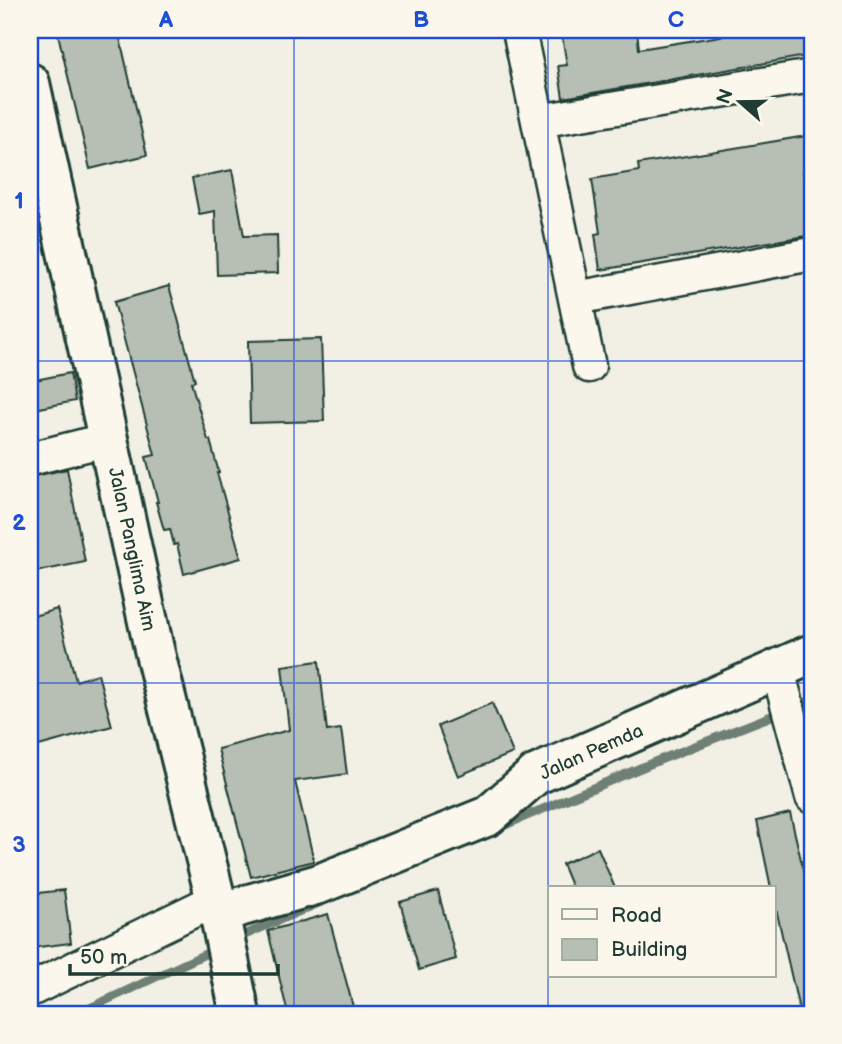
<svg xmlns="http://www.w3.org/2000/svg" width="842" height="1044" viewBox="0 0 842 1044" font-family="'Balsamiq Sans',sans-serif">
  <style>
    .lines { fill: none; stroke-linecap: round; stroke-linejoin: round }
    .stream { stroke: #6e7f75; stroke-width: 9 }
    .building { fill: #b7beb3; stroke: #1f3d34; stroke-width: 2 }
    .street-casing { stroke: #1f3d34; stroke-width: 37 }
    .secondary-casing { stroke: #1f3d34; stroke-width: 44 }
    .street { stroke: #fbf7ec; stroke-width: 32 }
    .secondary { stroke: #fbf7ec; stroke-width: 38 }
    .grid { fill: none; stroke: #1d4ed8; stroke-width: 2; stroke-opacity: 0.55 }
    .labels { text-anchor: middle; stroke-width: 5; stroke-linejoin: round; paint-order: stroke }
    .street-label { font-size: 19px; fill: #1f3d34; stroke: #fbf7ec }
    .neatline { fill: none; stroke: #1d4ed8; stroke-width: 2.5 }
    .grid-label { font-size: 23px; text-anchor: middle; font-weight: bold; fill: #1d4ed8 }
  </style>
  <rect width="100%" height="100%" fill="#f2f0e5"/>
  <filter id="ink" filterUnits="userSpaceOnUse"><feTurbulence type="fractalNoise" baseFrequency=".0143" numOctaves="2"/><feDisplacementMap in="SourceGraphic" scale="14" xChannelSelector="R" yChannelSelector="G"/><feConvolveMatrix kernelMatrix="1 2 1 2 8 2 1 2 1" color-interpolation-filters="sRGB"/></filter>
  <g filter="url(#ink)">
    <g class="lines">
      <path class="stream" d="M498 828 657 761 812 700
        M233 940 323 901
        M77 1014 218 948"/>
    </g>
    <path class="building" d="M57 30H118L147 155 90 169Z
      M561 30H637L639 49 758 30H812V55L563 98 558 66 567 65Z
      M812 135V170L803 171 812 235 600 270 595 234 600 233 592 179 639 171 638 164Z
      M232 170 244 236 277 235 278 273 217 275 215 211 199 214 192 178Z
      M169 286 195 381 191 382 208 440H210L219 473H217L241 558 184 574 177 544 174 545 170 529 164 530 156 502H158L146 457 155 455 114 302Z
      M321 339 324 421 250 423 248 341Z
      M70 373 75 401 30 410V381Z
      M67 469 85 562 30 573V477Z
      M57 609 76 681 98 674 112 726 35 747 30 728V617Z
      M319 661 327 731 341 729 347 774 295 781 314 861 251 877 218 749 289 730 282 666Z
      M492 703 513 753 458 776 438 726Z
      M790 813 805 877 812 876V1014H800L774 900V888H771L757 821Z
      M598 848 615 888H572L562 864Z
      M64 890 71 943 30 948V894Z
      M438 891 456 959 419 970 400 902Z
      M328 914 355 1014H288L268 931Z"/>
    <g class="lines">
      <g class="street-casing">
        <path id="street" d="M519 30 589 366
          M538 121 812 76
          M576 298 812 254
          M30 459 109 439
          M777 667 812 797
          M30 990 215 900"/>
      </g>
      <g class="secondary-casing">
        <path id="secondary" d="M30 83 154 649 221 921 240 1014
          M218 913 319 884 488 816 535 775 812 654"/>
      </g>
      <use href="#street" class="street"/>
      <use href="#secondary" class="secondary"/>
    </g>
  </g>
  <path class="grid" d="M294 30V1014M548 30V1014M30 361H812M30 683H812"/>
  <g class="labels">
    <g class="street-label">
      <text transform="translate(133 549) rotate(78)" y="7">Jalan Panglima Aim</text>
      <text transform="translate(591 751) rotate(-24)" y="7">Jalan Pemda</text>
    </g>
  </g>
  <rect width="842" height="1044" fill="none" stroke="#fbf7ec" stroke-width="77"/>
  <rect x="548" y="886" width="228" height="91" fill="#fbf7ec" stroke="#a3ada2" stroke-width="2"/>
  <rect x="562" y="909" width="35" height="10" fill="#fbf7ec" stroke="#a3ada2" stroke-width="2"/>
  <text x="611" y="922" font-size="21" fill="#1f3d34">Road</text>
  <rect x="562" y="939" width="35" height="21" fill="#b7beb3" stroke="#a3ada2" stroke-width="2"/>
  <text x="611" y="956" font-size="21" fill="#1f3d34">Building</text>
  <g transform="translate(740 102) rotate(290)" stroke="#fbf7ec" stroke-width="5" paint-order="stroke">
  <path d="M0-5L12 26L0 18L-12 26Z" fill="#1f3d34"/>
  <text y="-10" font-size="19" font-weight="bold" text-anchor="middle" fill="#1f3d34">N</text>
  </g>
  <path d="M70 964v10h208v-10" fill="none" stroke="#1f3d34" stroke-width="3.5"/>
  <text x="80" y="964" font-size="21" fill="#1f3d34" stroke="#fbf7ec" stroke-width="5" paint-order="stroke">50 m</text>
  <rect x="38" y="38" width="766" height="968" class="neatline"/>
  <g class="grid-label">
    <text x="166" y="27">A</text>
    <text x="421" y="27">B</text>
    <text x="676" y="27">C</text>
    <text x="19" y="208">1</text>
    <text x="19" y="530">2</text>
    <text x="19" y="852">3</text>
  </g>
</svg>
